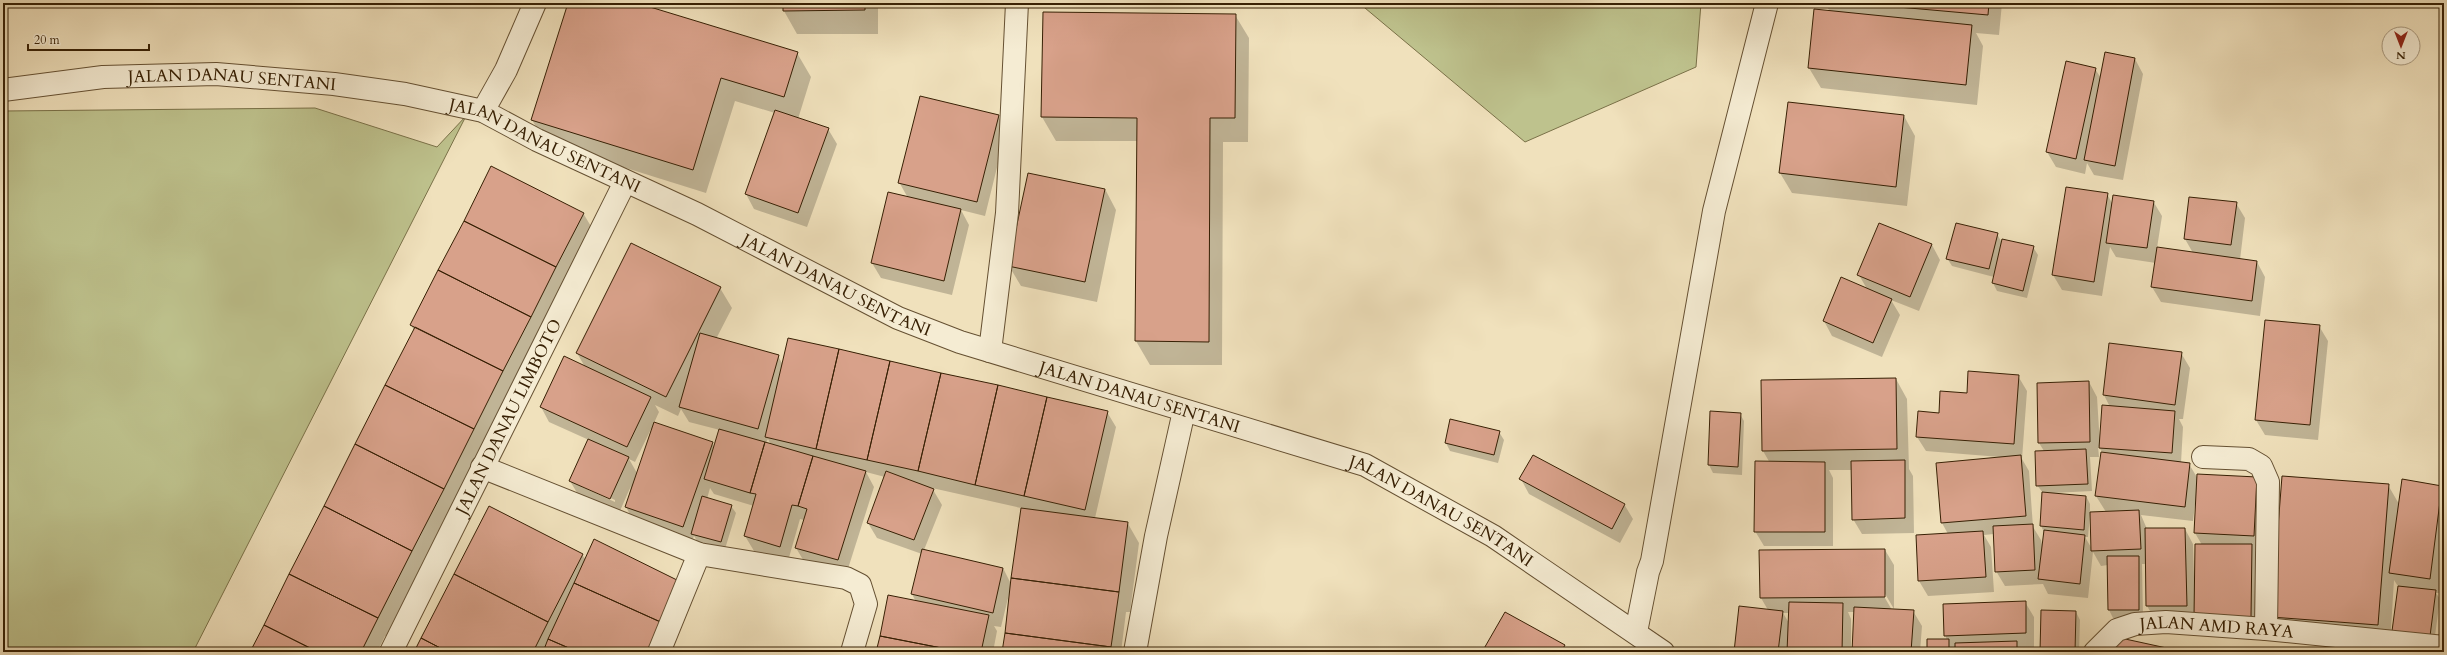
<svg xmlns="http://www.w3.org/2000/svg" width="2447" height="655" viewBox="0 0 2447 655" font-family="Cardo,serif">
  <style>
    .green { fill: #bec28d; stroke: #7a7148 }
    .shadow { fill: #0003; fill-rule: evenodd }
    .building { fill: #d8a18a; stroke: #372004 }
    .lines { fill: none; stroke-linecap: round; stroke-linejoin: round }
    .service-casing { stroke: #655032; stroke-width: 24 }
    .minor-casing { stroke: #655032; stroke-width: 24 }
    .service { stroke: #f5ecd3; stroke-width: 22 }
    .minor { stroke: #f5ecd3; stroke-width: 22 }
    .labels { text-anchor: middle; stroke-width: 3.5; stroke-linejoin: round; paint-order: stroke }
    .street-label { font-size: 17px; fill: #372004; stroke: #f5ecd3 }
  </style>
  <rect width="100%" height="100%" fill="#f0e1bc"/>
  <filter id="stains"><feTurbulence type="fractalNoise" baseFrequency=".005" numOctaves="4"/><feColorMatrix values="0 0 0 0 .2 0 0 0 0 .09 0 0 0 0 .02 0 0 0 .5 -.17"/></filter>
  <radialGradient id="worn" r=".72"><stop offset=".6" stop-color="#630" stop-opacity="0"/><stop offset="1" stop-color="#630" stop-opacity=".3"/></radialGradient>
  <path class="green" d="M1359 3H1701L1696 67 1525 142Z
    M315 108 437 147 466 116 193 652H3V111Z"/>
  <path class="shadow" d="M569 3H634L797 53 811 77 798 119 828 129 837 144 807 227 754 209 746 194 775 113 735 101 706 193 546 143 532 120Z
    M784 3H878V34H797L784 11Z
    M1825 3H2002L1999 35 1976 33 1983 46 1977 105 1821 88 1809 68 1815 10 1830 12Z
    M1235 15 1249 38 1248 142H1223L1222 365H1150L1136 341 1138 141H1056L1042 117Z
    M2135 59 2143 74 2123 180 2094 175 2087 163 2085 174 2056 167 2047 152 2095 69 2101 78Z
    M998 116 1006 131 985 216 961 210 969 225 952 295 881 278 872 263 908 198 899 182Z
    M1904 116 1915 136 1907 206 1792 193 1780 173Z
    M1105 189 1116 210 1097 302 1021 286 1009 266Z
    M2107 194 2112 203 2153 201 2162 216 2157 248 2193 253 2185 239 2236 203 2245 218 2240 260 2257 262 2265 277 2260 316 2161 302 2152 287 2156 263 2116 257 2110 247 2102 296 2062 290 2053 275Z
    M583 213 592 228 420 567 423 572 390 638 385 636 377 652H251L414 330 411 325Z
    M1997 234 2002 243 2033 247 2038 255 2027 298 1997 291 1993 283 1994 277 1952 266 1947 258Z
    M1932 245 1940 260 1919 311 1891 300 1900 315 1882 357 1832 336 1824 321 1867 289 1859 275Z
    M720 288 732 308 716 339 778 356 783 365 1107 412 1116 427 1095 518 1127 522 1139 543 1130 612H1126L1121 652H1003L1009 594 1001 627 994 626 997 631 993 652H878L916 602 912 594 922 554 877 538 868 523 885 477 866 472 874 487 846 575 805 563 796 548 804 520 800 519 788 561 754 551 745 536 754 506 714 494 710 488 707 499 731 506 736 513 725 549 697 541 694 536 692 541 634 522 626 507 631 486 619 513 579 496 570 481 589 440 549 422 541 407 585 367 577 353ZM655 405 678 416 681 409 689 422 720 430 715 448 712 443 654 423 659 412ZM651 429H652L637 473 629 459 635 462ZM768 439 771 445 766 443ZM582 485 615 500V502L582 487ZM932 488 1021 508 1011 584 1003 568 924 550 942 505Z
    M2319 326 2328 341 2318 440 2265 435 2256 420Z
    M2110 344 2181 353 2190 368 2183 419H2179L2183 427 2181 463 2189 464 2198 479 2257 478 2262 551 2255 550 2260 560 2259 632 2156 621 2147 606V564H2142L2143 617 2113 618 2109 610 2108 565 2101 566 2093 552 2088 598 2048 594 2043 584 2005 586 1996 571 1994 534 1984 535 1991 547 1994 592 1928 596 1919 581 1948 534 1942 523 2000 457 1926 451 1917 437 1940 414 1968 394 2018 376 2027 391 2022 459 2029 471 2033 527 2041 540 2043 549 2044 532 2041 526 2043 493 2037 485 2044 451 2039 443 2038 384 2089 382 2097 397 2100 445 2110 407 2104 395ZM2098 446 2103 453 2096 496 2106 512 2090 513V504L2086 496 2053 493 2092 491 2090 457H2099ZM2195 504V533L2202 545 2196 576H2194L2193 544 2185 529H2147L2141 515 2193 521ZM2090 515H2091L2092 549 2085 537H2088Z
    M1896 379 1907 399 1909 469 1913 476 1914 533 1862 534 1853 519 1852 470H1829L1833 478V546H1764L1755 531 1770 463 1763 451Z
    M1711 412 1740 414 1744 421 1742 475 1713 473 1709 465Z
    M1451 421 1499 432 1504 440 1498 463 1450 451 1446 443Z
    M1521 479 1624 504 1633 519 1620 543 1529 494Z
    M2388 485 2399 504 2442 486 2444 490V552L2439 593H2436L2440 599 2434 643 2394 580 2390 645 2284 637 2272 617Z
    M1885 550 1894 565V609L1884 592 1882 593 1892 610 1913 611 1922 626 1920 652H1853L1855 612H1848L1851 619V652H1735L1768 610 1761 598 1760 551ZM1783 613H1789V623Z
    M582 555 667 652H415Z
    M2025 602 2034 617V648H2020L2021 652H1956V650L1928 652 1947 640 1945 635Z
    M2076 612 2080 620 2079 652H2041Z
    M1564 646 1568 652H1483Z"/>
  <path class="building" d="M568 3H637L798 52 784 97 721 78 693 170 531 120Z
    M783 3H865V10L783 11Z
    M1853 3H1989L1988 15Z
    M1814 9 1972 25 1966 85 1808 68Z
    M1043 12 1236 14 1235 118H1210L1209 342 1135 341 1137 118 1041 117Z
    M2105 52 2135 58 2115 166 2084 160Z
    M2066 61 2096 68 2076 159 2046 152Z
    M920 96 999 115 977 202 898 183Z
    M1788 102 1904 115 1896 187 1779 173Z
    M775 110 829 128 798 213 745 194Z
    M491 166 584 213 556 267 464 221Z
    M1028 173 1105 189 1085 282 1008 266Z
    M2066 187 2108 193 2094 282 2052 275Z
    M888 192 961 209 944 281 871 263Z
    M2113 195 2154 201 2147 248 2106 243Z
    M2189 197 2237 202 2231 245 2184 239Z
    M464 221 556 267 531 317 438 270Z
    M1879 223 1932 244 1910 297 1857 275Z
    M1956 223 1998 233 1989 269 1946 259Z
    M2002 239 2034 246 2023 291 1992 283Z
    M631 243 721 287 666 397 576 353Z
    M2157 247 2257 261 2252 301 2151 287Z
    M438 270 531 317 503 371 410 325Z
    M1841 277 1892 299 1873 343 1823 321Z
    M2265 320 2320 325 2310 425 2255 420Z
    M415 327 503 371 474 429 385 385Z
    M700 333 779 355 758 429 679 407Z
    M788 338 839 349 816 449 765 437Z
    M2109 343 2182 352 2175 405 2103 395Z
    M839 349 890 361 867 460 816 449Z
    M564 356 651 397 627 447 540 407Z
    M890 361 941 373 918 471 867 460Z
    M1968 371 2019 375 2014 444 1916 437 1918 411 1939 413 1940 391 1967 393Z
    M941 373 998 385 975 485 918 471Z
    M1896 378 1897 449 1762 451 1761 380Z
    M2089 381 2090 442 2038 443 2037 383Z
    M385 385 474 429 444 489 355 444Z
    M998 385 1047 397 1024 496 975 485Z
    M1047 397 1108 411 1085 510 1024 496Z
    M2102 405 2175 411 2172 453 2099 448Z
    M1710 411 1741 413 1738 467 1708 465Z
    M1450 419 1500 431 1494 455 1445 443Z
    M654 422 713 442 683 527 625 507Z
    M719 429 765 442 750 493 704 479Z
    M588 439 629 457 610 499 569 481Z
    M765 442 813 456 798 506 792 505 780 547 744 536 756 494 750 493Z
    M355 444 444 489 412 551 324 506Z
    M2086 449 2088 484 2036 486 2035 451Z
    M2101 452 2190 463 2185 507 2095 496Z
    M1533 455 1625 504 1612 529 1519 479Z
    M2021 455 2026 516 1941 523 1936 463Z
    M813 456 866 471 838 560 795 548 807 509 798 506Z
    M1905 460V518L1852 520 1851 461Z
    M1755 461 1825 462V532H1754Z
    M886 471 934 489 914 540 867 523Z
    M2197 474 2257 477 2254 536 2194 533Z
    M2282 476 2389 484 2378 625 2271 617Z
    M2402 479 2442 486 2430 579 2389 573Z
    M2042 492 2086 496 2084 530 2040 526Z
    M702 496 732 505 721 542 691 534Z
    M324 506 412 551 378 618 289 574Z
    M489 506 583 554 548 622 454 574Z
    M1021 508 1128 522 1119 592 1011 578Z
    M2139 510 2141 549 2091 551 2090 512Z
    M2033 524 2035 570 1995 572 1993 526Z
    M2145 528H2185L2187 606H2146Z
    M2044 530 2085 535 2080 584 2038 579Z
    M1983 531 1986 577 1918 581 1916 535Z
    M594 539 683 583 665 624 574 583Z
    M2195 544H2252L2251 617 2194 616Z
    M922 549 1003 568 993 613 911 594Z
    M1885 549V597L1760 598 1759 550Z
    M2107 556H2139V610H2108Z
    M289 574 378 618 361 652H318L264 625Z
    M454 574 548 622 533 652H448L421 638Z
    M1011 578 1119 592 1111 647 1005 633Z
    M574 583 665 624 653 652H578L548 639Z
    M2398 586 2436 590 2430 636 2392 631Z
    M888 595 989 615 981 652H962L880 636Z
    M2444 597V619L2440 618Z
    M2026 601V633L1944 636 1943 604Z
    M1789 602 1843 603 1842 652H1787Z
    M1739 606 1783 611 1778 652H1734Z
    M1854 607 1914 610 1911 652H1852Z
    M2041 610 2076 611 2075 652H2040Z
    M1505 612 1565 645 1561 652H1482Z
    M264 625 318 652H250Z
    M1005 633 1111 647V652H1002Z
    M880 636 962 652H876Z
    M2116 637 2185 652H2113Z
    M421 638 448 652H414Z
    M548 639 578 652H543Z
    M1927 639H1949V652H1927Z
    M2017 641V652H1955V643Z"/>
  <g class="lines">
    <g class="service-casing">
      <path id="service" d="M483 111 506 70 535 3
        M1636 632 1648 572 1652 561 1714 211 1767 3"/>
    </g>
    <g class="minor-casing">
      <g id="minor">
        <path id="s1" d="M3 90 103 77 216 74 334 84 405 94 483 111 537 140 697 214 898 318 960 342 1365 465 1493 536 1663 652"/>
        <path d="M990 351 1007 213 1017 3"/>
        <path d="M2203 457 2249 459 2261 466 2268 482 2266 629"/>
        <path d="M482 467 699 554 846 578 860 585 866 604 852 652"/>
        <path id="s2" d="M391 652 625 182"/>
        <path d="M659 652 699 554"/>
        <path d="M1135 652 1156 536 1184 411"/>
        <path id="s3" d="M2095 652 2117 630 2135 624 2166 622 2266 629 2444 647"/>
      </g>
    </g>
    <use href="#service" class="service"/>
    <use href="#minor" class="minor"/>
  </g>
  <g class="labels">
    <g class="street-label">
      <text dy="6" stroke="none"><textPath href="#s1" startOffset="230">JALAN DANAU SENTANI</textPath></text>
      <text dy="6" stroke="none"><textPath href="#s1" startOffset="554">JALAN DANAU SENTANI</textPath></text>
      <text dy="6" stroke="none"><textPath href="#s1" startOffset="878">JALAN DANAU SENTANI</textPath></text>
      <text dy="6" stroke="none"><textPath href="#s1" startOffset="1202">JALAN DANAU SENTANI</textPath></text>
      <text dy="6" stroke="none"><textPath href="#s2" startOffset="263">JALAN DANAU LIMBOTO</textPath></text>
      <text dy="6" stroke="none"><textPath href="#s1" startOffset="1526">JALAN DANAU SENTANI</textPath></text>
      <text dy="6" stroke="none"><textPath href="#s3" startOffset="132">JALAN AMD RAYA</textPath></text>
    </g>
  </g>
  <rect width="2447" height="655" fill="none" stroke="#f0e1bc" stroke-width="16"/>
  <rect x="4" y="4" width="2439" height="647" fill="none" stroke="#372004" stroke-width="2"/>
  <rect x="8" y="8" width="2431" height="639" fill="none" stroke="#372004"/>
  <g transform="translate(2401 46) rotate(180)"><circle r="19" fill="#f5ecd3" stroke="#a99a80"/>
  <path d="M0-3L7 15L0 10L-7 15Z" fill="#8f2418"/>
  <text y="-6" font-size="11" font-weight="bold" text-anchor="middle" fill="#372004">N</text>
  </g>
  <path d="M28 44v6h121v-6" fill="none" stroke="#372004" stroke-width="2"/>
  <text x="34" y="44" font-size="12" fill="#372004" stroke="#f5ecd3" stroke-width="3" paint-order="stroke">20 m</text>
  <rect width="100%" height="100%" filter="url(#stains)"/>
  <rect width="100%" height="100%" fill="url(#worn)"/>
</svg>
